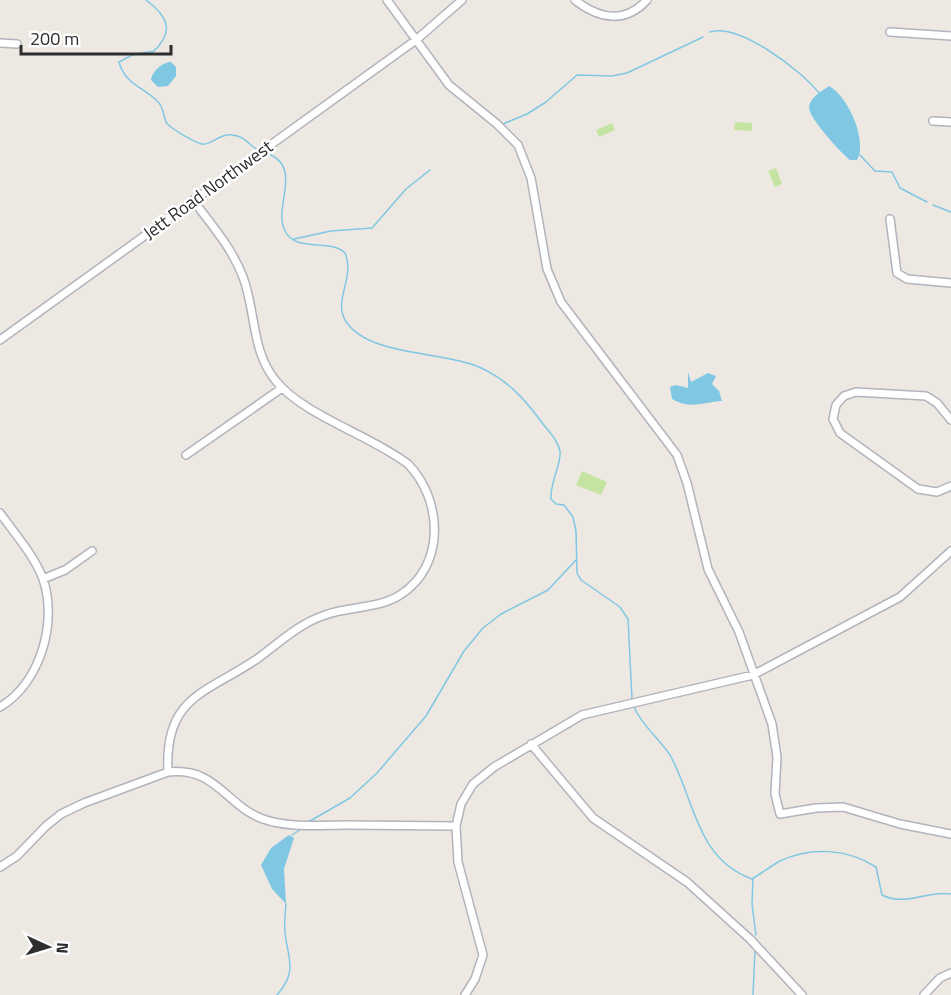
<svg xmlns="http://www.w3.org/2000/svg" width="951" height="995" viewBox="0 0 951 995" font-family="'Titillium Web',sans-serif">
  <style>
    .pitch { fill: #c6e4a1 }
    .water { fill: #80c7e4 }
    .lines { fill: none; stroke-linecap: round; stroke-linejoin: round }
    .stream { stroke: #80c7e4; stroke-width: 1.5 }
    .minor-casing { stroke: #b2b3bc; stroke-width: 10 }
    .minor { stroke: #fff; stroke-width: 7 }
    .labels { text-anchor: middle; stroke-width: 5; stroke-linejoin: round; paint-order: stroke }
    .street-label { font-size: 18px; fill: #2e2e2e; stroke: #fff }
  </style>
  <rect width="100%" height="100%" fill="#ede9e2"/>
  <path class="pitch" d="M735 122 752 123V131L734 130Z
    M612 123 615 130 599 137 596 130Z
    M776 168 782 184 775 187 768 171Z
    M582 471 607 482 601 495 576 485Z"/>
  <path class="water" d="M171 62 176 67V76L168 86 158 87 151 80C152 72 162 62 171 62Z
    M829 86C848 96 868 141 857 160H850C841 153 808 117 809 107 810 97 822 91 829 86Z
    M688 372 691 382 708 373 716 376 712 384 719 391 722 401C703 402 691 410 672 399L670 387 676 385 688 388Z
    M289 835 294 838 284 869 286 904 272 889 261 865 271 848Z"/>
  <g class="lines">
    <path class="stream" d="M146 0C166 15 176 30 154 51L132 55 119 62C125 84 143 87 157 101 164 107 163 115 166 122 169 128 196 143 202 144 210 146 220 133 232 135 247 136 249 147 259 150
      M710 32C739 23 801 70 819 93
      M503 124 527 114 546 102 577 75 612 76 627 73 703 37
      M264 152C306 166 272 206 285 231 296 253 330 238 345 253 356 278 331 302 347 323 371 356 441 351 479 367 506 379 523 397 540 420 547 430 557 438 560 451 562 463 550 481 551 499L556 504 564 505 573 517 576 531 577 573 581 580 620 607 628 619 632 699
      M860 155 875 171 892 172 900 188 927 202
      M933 205 951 212
      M294 239 331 231 372 228 406 189 430 170
      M634 707C642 726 659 738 670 755 695 800 696 859 752 879 762 873 771 866 780 861 811 846 848 849 876 867L882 895C905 907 927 890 951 894
      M310 821 350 798 377 773 426 716 464 651 483 628 501 614 548 590 576 560
      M292 835 301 829
      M753 879 752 904 756 935
      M277 995C298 971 288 959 285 933 284 923 285 914 286 904
      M753 995 755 950"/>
    <g class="minor-casing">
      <path id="minor" d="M387 0 449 85 497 124 518 145 531 178 547 269 561 302 677 455 687 483 708 569 739 632 772 724 777 757 775 794 780 814 816 808 843 807 900 824 951 834
        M575 0C599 19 625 24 647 0
        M890 32 951 36
        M0 43 17 44
        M933 121 951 122
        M890 219 897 273 907 279 951 283
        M0 340 416 40 462 0
        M951 420 937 403 926 396 856 392 844 396 836 405 833 419 840 433 918 489 937 492 951 486
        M186 455 282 388
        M0 513C15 534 34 555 43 579 58 623 40 683 0 707
        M43 579 65 570 92 551
        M531 744 593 818 687 882 750 939 802 995
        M168 772C164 696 207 693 257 659 279 643 298 624 325 615 349 606 378 609 400 595 446 566 443 500 408 464 372 436 303 415 276 381 251 351 256 311 243 277 232 248 211 224 193 200
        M0 867 17 856 46 826 61 814 84 803 168 772C217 767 225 805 263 819 288 828 319 825 345 825 382 825 419 826 456 826
        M465 995 475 979 483 955 458 862 456 826 461 804 473 784 494 767 582 715 753 675 900 597 951 551
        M924 995 940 978 951 973"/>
    </g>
    <use href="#minor" class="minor"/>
  </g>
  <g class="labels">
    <g class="street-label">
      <text transform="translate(208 190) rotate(-36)" y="6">Jett Road Northwest</text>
    </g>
  </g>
  <g transform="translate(48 947) rotate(94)" stroke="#ffffff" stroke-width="4.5" paint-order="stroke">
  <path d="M0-4.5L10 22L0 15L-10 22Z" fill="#2e2e2e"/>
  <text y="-9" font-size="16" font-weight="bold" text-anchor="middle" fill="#2e2e2e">N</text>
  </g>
  <path d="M21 45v9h150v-9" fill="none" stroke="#2e2e2e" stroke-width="3"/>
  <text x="30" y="45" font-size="18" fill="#2e2e2e" stroke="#ffffff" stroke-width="4.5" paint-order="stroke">200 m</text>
</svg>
